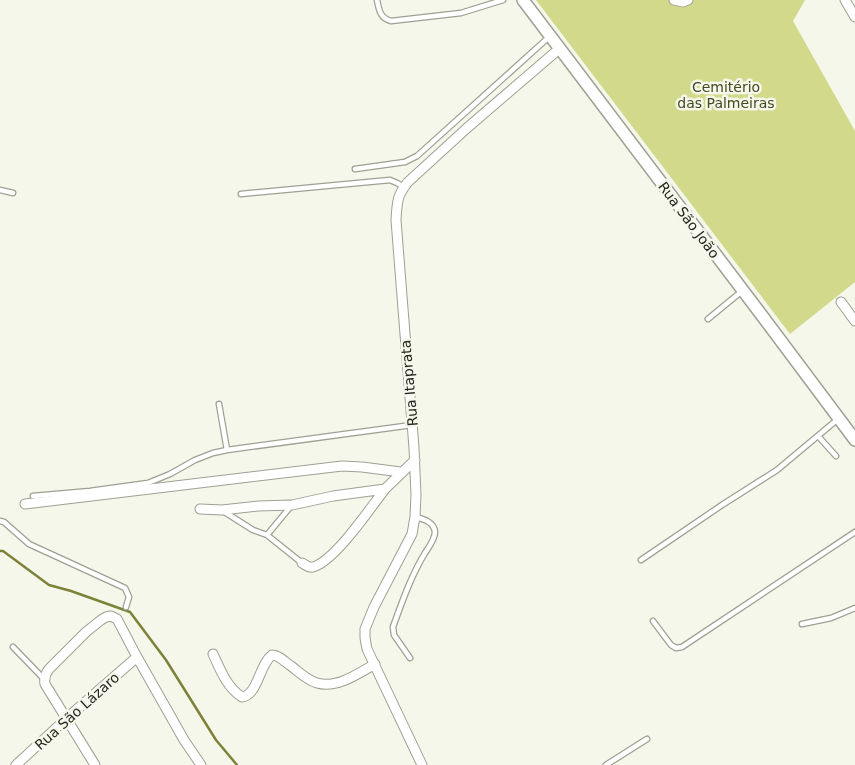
<svg xmlns="http://www.w3.org/2000/svg" width="855" height="765" viewBox="0 0 855 765" font-family="'DejaVu Sans',sans-serif">
  <style>
    .green { fill: #d3d98a }
    .lines { fill: none; stroke-linecap: round; stroke-linejoin: round }
    .stream { stroke: #7e8239; stroke-width: 2.5 }
    .lane-casing { stroke: #9fa094; stroke-width: 7 }
    .street-casing { stroke: #9fa094; stroke-width: 11 }
    .secondary-casing { stroke: #9fa094; stroke-width: 14 }
    .lane { stroke: #fff; stroke-width: 4.5 }
    .street { stroke: #fff; stroke-width: 9 }
    .secondary { stroke: #fff; stroke-width: 11 }
    .labels { text-anchor: middle; stroke-width: 5; stroke-linejoin: round; paint-order: stroke }
    .park-label { font-size: 14px; fill: #46491f; stroke: #f5f7ea }
    .street-label { font-size: 14px; fill: #252621; stroke: #f5f7ea }
  </style>
  <rect width="100%" height="100%" fill="#f5f7ea"/>
  <path class="green" d="M536 0H805L793 21 855 131V282L790 334Z"/>
  <g class="lines">
    <path class="stream" d="M0 551H3L49 585 71 591 130 612 166 660 216 740 237 765"/>
    <g class="lane-casing">
      <path id="lane" d="M377 0C379 10 380 18 391 21L461 13 503 0
        M355 169 405 162 417 156 549 37
        M0 190 13 193
        M241 194 390 180 397 183 404 187
        M708 319 742 291
        M219 404 227 450
        M818 436 836 456
        M33 496 90 491 148 483 170 474 195 460 213 453 227 450 412 425
        M223 511 253 530 267 535 302 563
        M0 521 4 522 29 544 125 588 129 597 126 607
        M267 535 291 506
        M641 560 722 505 777 470 838 419
        M653 621 671 645 676 648 682 647 855 532
        M802 624 831 618 855 608
        M13 647 43 678
        M410 658 394 635 393 627C402 602 411 576 425 553 429 547 435 539 435 532 434 522 424 519 415 517
        M606 765 647 739"/>
    </g>
    <g class="street-casing">
      <path id="street" d="M674 0 683 2 688 0
        M845 0 855 17
        M841 302 855 321
        M25 504 342 466 362 467 401 472
        M200 509 222 510 258 506 292 505 333 496 385 489 415 460
        M302 563C306 565 308 568 313 567 335 561 371 507 385 489
        M213 654C220 669 227 688 242 697 258 695 259 665 272 655 279 655 285 662 291 666 299 672 307 680 317 683 337 689 359 673 375 664
        M16 765 67 718 137 657
        M95 765 45 684C44 678 45 674 49 669L86 632 101 620 106 617 111 616 117 619 137 657 184 740 201 765
        M422 765 367 649 365 638V629L374 607 412 534 415 517 416 495 414 448 396 220C397 203 397 195 408 182L467 128 559 49"/>
    </g>
    <g class="secondary-casing">
      <path id="secondary" d="M523 0 757 309 855 440"/>
    </g>
    <use href="#lane" class="lane"/>
    <use href="#street" class="street"/>
    <use href="#secondary" class="secondary"/>
  </g>
  <g class="labels">
    <g class="park-label">
      <text x="726" y="92">Cemitério<tspan x="726" dy="16">das Palmeiras</tspan></text>
    </g>
    <g class="street-label">
      <text transform="translate(689 220) rotate(53)" y="5">Rua São João</text>
      <text transform="translate(409 383) rotate(-95)" y="5">Rua Itaprata</text>
      <text transform="translate(77 711) rotate(-42)" y="5">Rua São Lázaro</text>
    </g>
  </g>
</svg>
